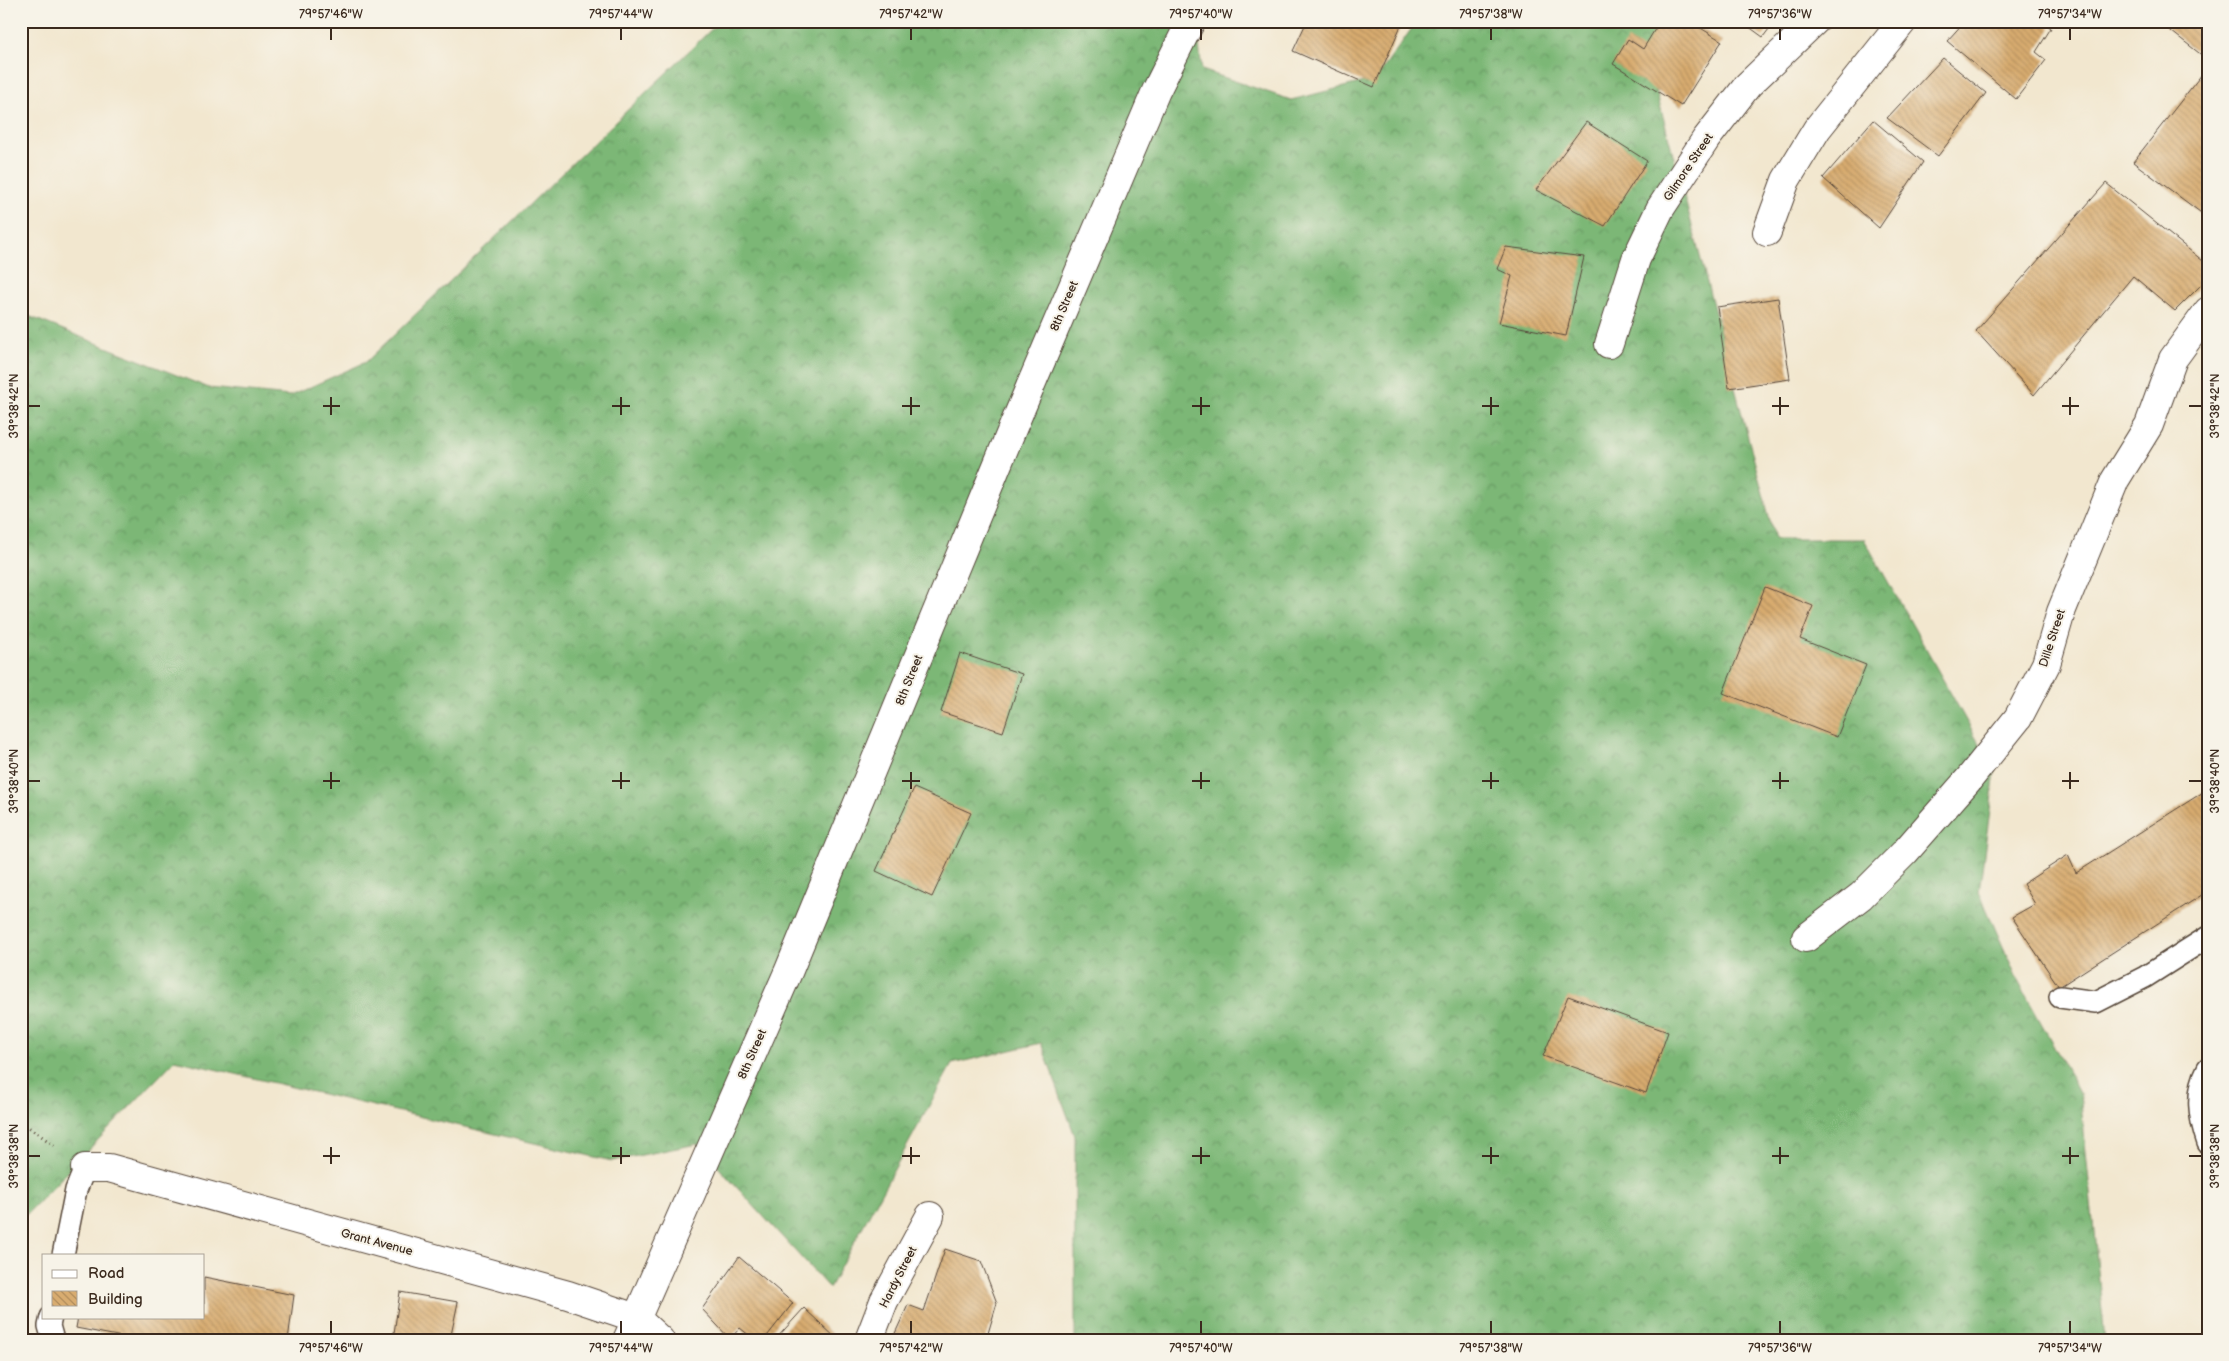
<svg xmlns="http://www.w3.org/2000/svg" width="2229" height="1361" viewBox="0 0 2229 1361" font-family="'Balsamiq Sans',sans-serif">
  <style>
    .forest { fill: url(#forest-crowns); stroke: #5b704a }
    .building { fill: url(#building-back-hatch) }
    .lines { fill: none; stroke-linecap: round; stroke-linejoin: round }
    .service-casing { stroke: #564639; stroke-width: 24 }
    .minor-casing { stroke: #564639; stroke-width: 30 }
    .path { stroke: #564639; stroke-width: 3; stroke-dasharray: 1 4; stroke-linecap: butt }
    .service { stroke: #fff; stroke-width: 21 }
    .minor { stroke: #fff; stroke-width: 28 }
    .ticks { fill: none; stroke: #3b2a1e; stroke-width: 2 }
    .labels { text-anchor: middle; stroke-width: 4; stroke-linejoin: round; paint-order: stroke }
    .street-label { font-size: 12px; fill: #3b2a1e; stroke: #f7f3e8 }
    .neatline { fill: none; stroke: #3b2a1e; stroke-width: 2 }
    .ticks-label { font-size: 12px; text-anchor: middle; fill: #3b2a1e }
  </style>
  <defs>
    <pattern id="forest-crowns" width="20" height="18" patternUnits="userSpaceOnUse" patternTransform="scale(1.25)"><rect width="20" height="18" fill="#7bb776"/><path d="M2 6a3 3 0 1 1 6 0M12 15a3 3 0 1 1 6 0" fill="none" stroke="#669560"/></pattern>
    <pattern id="building-back-hatch" width="6" height="6" patternUnits="userSpaceOnUse" patternTransform="scale(1.25)"><rect width="6" height="6" fill="#d8ac70"/><path d="M-1 5l2 2M0 0l6 6M5-1l2 2" fill="none" stroke="#b08c5b"/></pattern>
  </defs>
  <rect width="100%" height="100%" fill="#f7f3e8"/>
  <filter id="ink" filterUnits="userSpaceOnUse"><feTurbulence type="fractalNoise" baseFrequency=".02" numOctaves="2"/><feDisplacementMap in="SourceGraphic" scale="10" xChannelSelector="R" yChannelSelector="G"/><feConvolveMatrix kernelMatrix="1 2 1 2 8 2 1 2 1" color-interpolation-filters="sRGB"/></filter>
  <filter id="wash" filterUnits="userSpaceOnUse"><feTurbulence type="fractalNoise" baseFrequency=".0096" numOctaves="4" result="noise"/><feDisplacementMap in="SourceGraphic" scale="20" xChannelSelector="R" yChannelSelector="G"/><feGaussianBlur stdDeviation="1.12" result="paint"/><feColorMatrix in="noise" values="0 0 0 0 0 0 0 0 0 0 0 0 0 0 0 0 0 1.4 0 .05"/><feComposite in="paint" operator="in"/></filter>
  <g filter="url(#wash)">
    <rect width="100%" height="100%" fill="#f2e7cf"/>
    <path class="forest" d="M720 21H1196L1202 70 1291 100 1376 79 1417 21H1694L1652 75 1775 539H1864L1995 772 1979 892 2019 983 2080 1093 2105 1340H1075V1136L1041 1043 952 1064 829 1288 697 1144 612 1161 175 1060 21 1220V313L209 388 290 396 366 362Z"/>
    <g id="blocks">
      <path class="building" d="M1307 21H1403L1374 87 1293 51Z
        M1660 21H1689L1722 41 1681 106 1613 64 1628 39 1643 49Z
        M1741 21H1775L1763 37Z
        M1965 21H2042L2051 28 2036 52 2046 60 2016 99 1947 41Z
        M2158 21H2208V60Z
        M1943 58 1986 93 1938 156 1887 118Z
        M2206 69 2208 70V218L2133 162Z
        M1873 120 1923 162 1879 228 1823 178Z
        M1586 122 1647 161 1605 226 1536 190Z
        M2106 183 2208 265V278L2175 311 2133 276 2034 395 1976 331Z
        M1506 247 1584 257 1566 336 1499 323 1512 276 1497 269Z
        M1778 298 1790 379 1729 388 1717 307Z
        M1765 587 1813 606 1800 639 1866 665 1837 737 1723 693Z
        M960 653 1022 674 1003 732 941 712Z
        M914 788 971 813 932 897 876 871Z
        M2208 789V891L2059 987 2012 917 2035 904 2023 884 2068 855 2076 873Z
        M1568 996 1668 1032 1646 1093 1543 1056Z
        M945 1249 981 1261 997 1303 986 1340H892L908 1305 924 1311Z
        M739 1257 793 1303 764 1340H755L740 1328 730 1339 702 1309Z
        M204 1277 294 1295 288 1340H138L76 1328 78 1317H204Z
        M400 1292 458 1302 450 1340H393Z
        M804 1308 838 1340H775Z"/>
    </g>
  </g>
  <g filter="url(#ink)">
    <use href="#blocks" fill-opacity="0" stroke="#564639" stroke-width="1"/>
    <g class="lines">
      <g class="service-casing">
        <path id="service" d="M2060 997 2096 1002 2145 977 2208 937
          M2208 1068C2195 1093 2199 1117 2208 1143
          M63 1255 76 1190 85 1168
          M51 1317 49 1326 53 1340"/>
      </g>
      <g class="minor-casing">
        <path id="minor" d="M1767 232 1786 180 1817 129 1903 21
          M1609 344 1636 259 1660 209 1706 139 1748 85 1815 21
          M1806 938 1861 896 1905 852 1969 779 2018 718 2046 664 2061 612 2115 480 2149 425 2173 359 2208 311
          M85 1168H109L568 1295 636 1318 660 1340
          M627 1340 789 970 1013 427 1156 91 1191 21
          M869 1340 884 1301 930 1216"/>
      </g>
      <path class="path" d="M21 1122 57 1147"/>
      <use href="#service" class="service"/>
      <use href="#minor" class="minor"/>
    </g>
  </g>
  <path class="ticks" d="M331 28V40M621 28V40M911 28V40M1201 28V40M1491 28V40M1780 28V40M2070 28V40M331 397V415M621 397V415M911 397V415M1201 397V415M1491 397V415M1780 397V415M2070 397V415M28 406H40M323 406H340M612 406H630M902 406H920M1192 406H1210M1482 406H1499M1772 406H1789M2062 406H2079M2189 406H2202M331 772V789M621 772V789M911 772V789M1201 772V789M1491 772V789M1780 772V789M2070 772V789M28 781H40M323 781H340M612 781H630M902 781H920M1192 781H1210M1482 781H1499M1772 781H1789M2062 781H2079M2189 781H2202M331 1147V1164M621 1147V1164M911 1147V1164M1201 1147V1164M1491 1147V1164M1780 1147V1164M2070 1147V1164M28 1156H40M323 1156H340M612 1156H630M902 1156H920M1192 1156H1210M1482 1156H1499M1772 1156H1789M2062 1156H2079M2189 1156H2202M331 1321V1334M621 1321V1334M911 1321V1334M1201 1321V1334M1491 1321V1334M1780 1321V1334M2070 1321V1334"/>
  <g class="labels">
    <g class="street-label">
      <text transform="translate(1688 167) rotate(-56)" y="4">Gilmore Street</text>
      <text transform="translate(1064 306) rotate(-67)" y="4">8th Street</text>
      <text transform="translate(2052 638) rotate(-72)" y="4">Dille Street</text>
      <text transform="translate(909 680) rotate(-68)" y="4">8th Street</text>
      <text transform="translate(752 1054) rotate(-66)" y="4">8th Street</text>
      <text transform="translate(377 1242) rotate(15)" y="4">Grant Avenue</text>
      <text transform="translate(898 1277) rotate(-63)" y="4">Hardy Street</text>
    </g>
  </g>
  <rect width="2229" height="1361" fill="none" stroke="#f7f3e8" stroke-width="55"/>
  <rect x="42" y="1254" width="162" height="65" fill="#f7f3e8" stroke="#aca397"/>
  <rect x="52" y="1270" width="25" height="8" fill="#ffffff" stroke="#aca397"/>
  <text x="88" y="1278" font-size="15" fill="#3b2a1e">Road</text>
  <rect x="52" y="1291" width="25" height="15" fill="url(#building-back-hatch)" stroke="#aca397"/>
  <text x="88" y="1304" font-size="15" fill="#3b2a1e">Building</text>
  <rect x="28" y="28" width="2174" height="1306" class="neatline"/>
  <g class="ticks-label">
    <text x="331" y="18">79°57'46"W</text>
    <text x="621" y="18">79°57'44"W</text>
    <text x="911" y="18">79°57'42"W</text>
    <text x="1201" y="18">79°57'40"W</text>
    <text x="1491" y="18">79°57'38"W</text>
    <text x="1780" y="18">79°57'36"W</text>
    <text x="2070" y="18">79°57'34"W</text>
    <text transform="translate(14 406) rotate(-90)" y="4">39°38'42"N</text>
    <text transform="translate(2215 406) rotate(-90)" y="4">39°38'42"N</text>
    <text transform="translate(14 781) rotate(-90)" y="4">39°38'40"N</text>
    <text transform="translate(2215 781) rotate(-90)" y="4">39°38'40"N</text>
    <text transform="translate(14 1156) rotate(-90)" y="4">39°38'38"N</text>
    <text transform="translate(2215 1156) rotate(-90)" y="4">39°38'38"N</text>
    <text x="331" y="1352">79°57'46"W</text>
    <text x="621" y="1352">79°57'44"W</text>
    <text x="911" y="1352">79°57'42"W</text>
    <text x="1201" y="1352">79°57'40"W</text>
    <text x="1491" y="1352">79°57'38"W</text>
    <text x="1780" y="1352">79°57'36"W</text>
    <text x="2070" y="1352">79°57'34"W</text>
  </g>
</svg>
